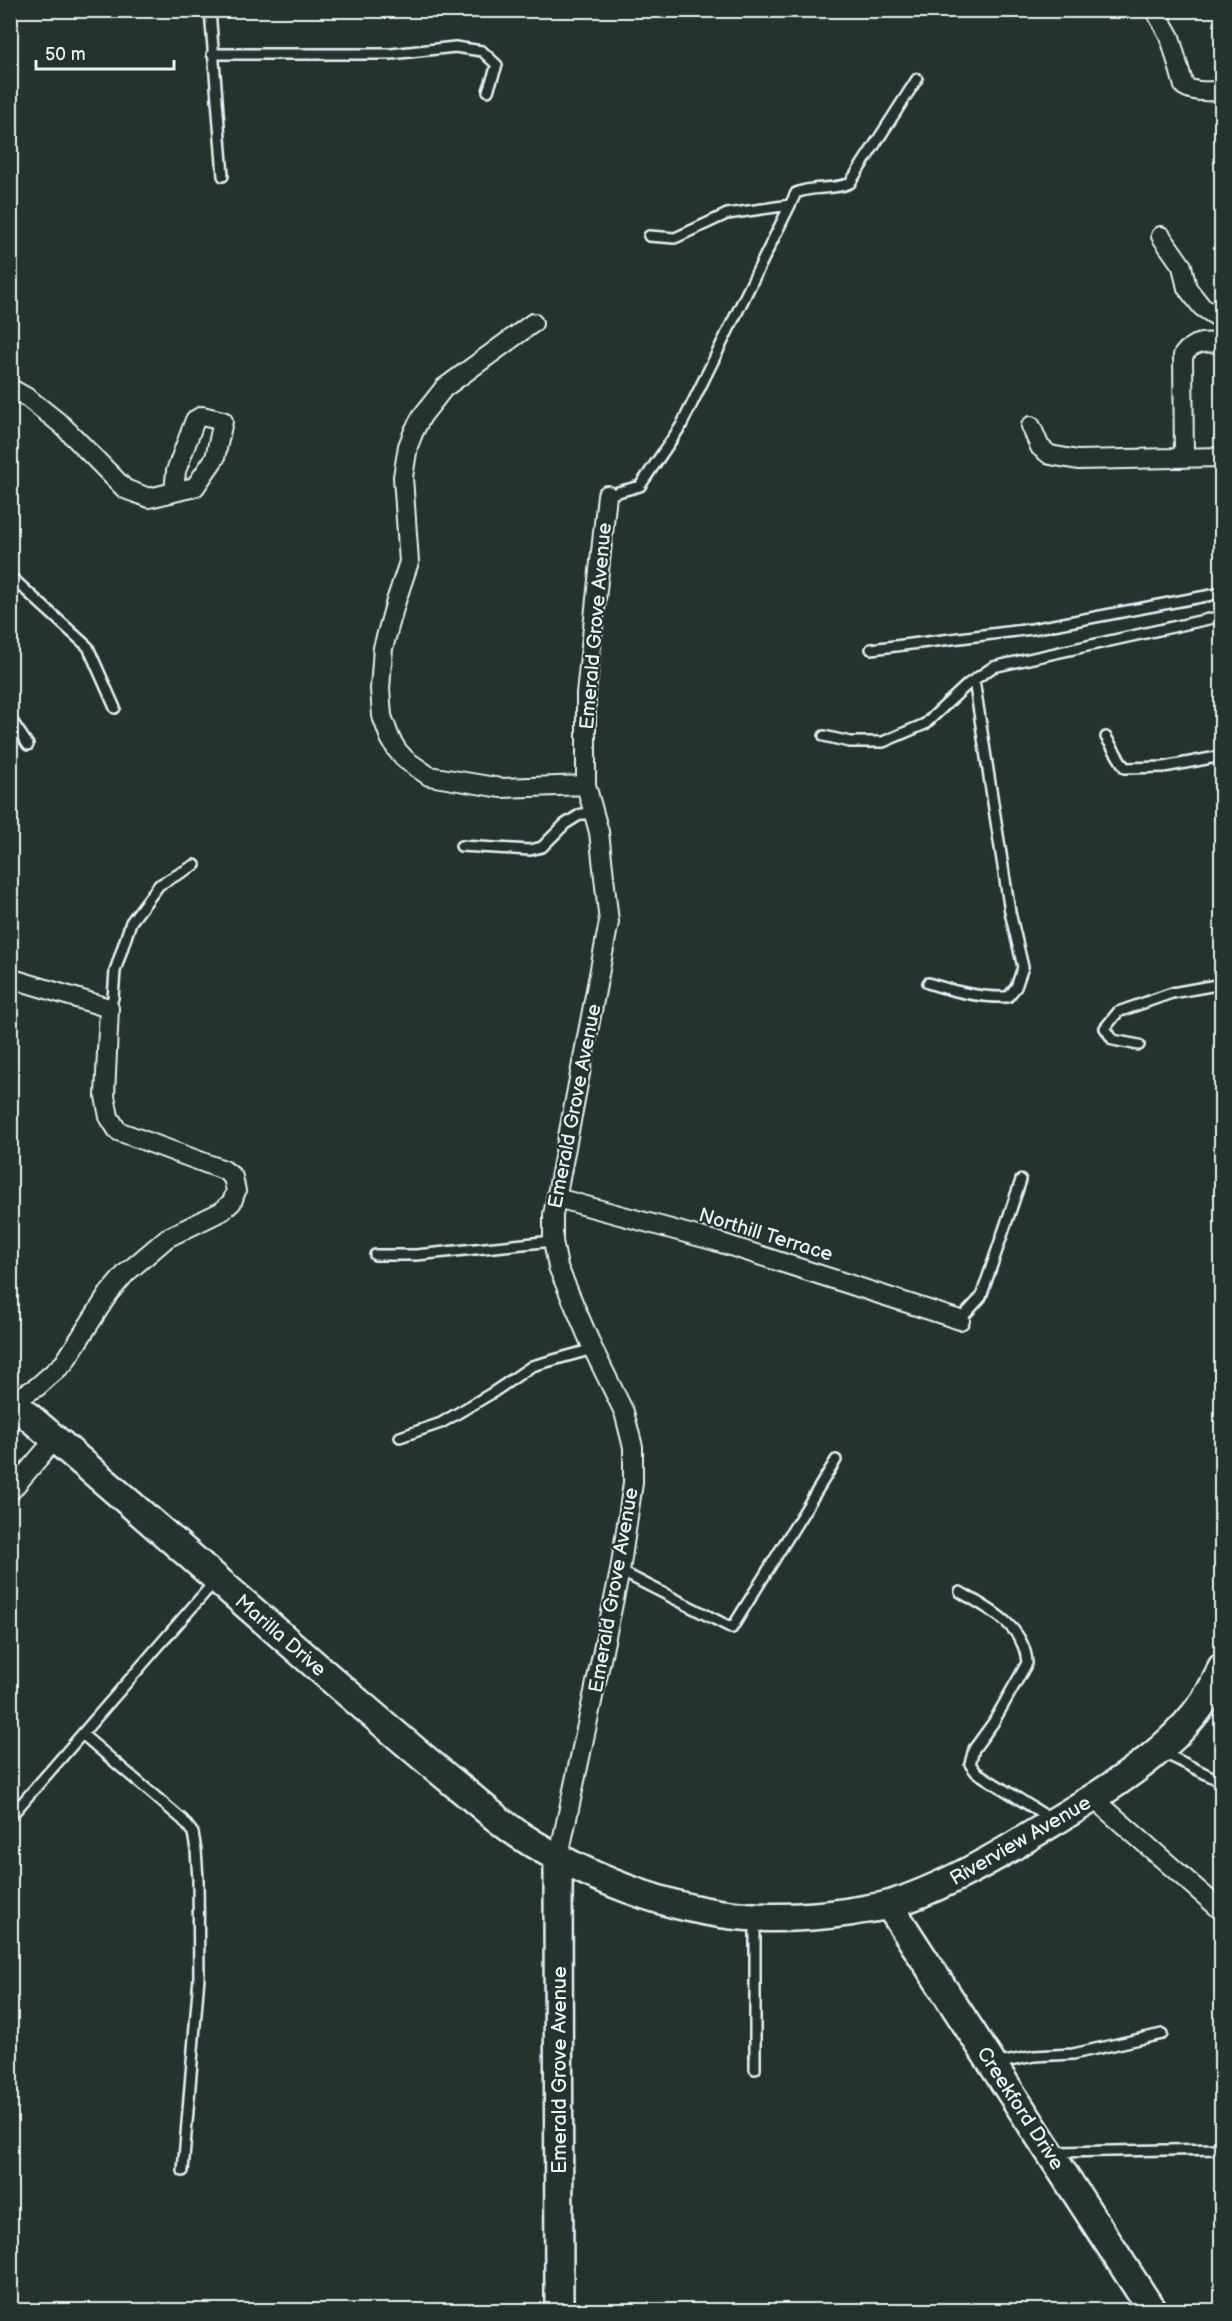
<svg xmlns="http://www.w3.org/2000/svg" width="1232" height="2321" viewBox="0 0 1232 2321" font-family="'Balsamiq Sans',sans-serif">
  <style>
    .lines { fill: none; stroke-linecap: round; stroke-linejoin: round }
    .lane-casing { stroke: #e8f1f8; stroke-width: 14 }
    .street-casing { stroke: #e8f1f8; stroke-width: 22 }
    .secondary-casing { stroke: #e8f1f8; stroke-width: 32 }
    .lane { stroke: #26332d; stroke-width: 9 }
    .street { stroke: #26332d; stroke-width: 18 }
    .secondary { stroke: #26332d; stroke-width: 27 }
    .labels { text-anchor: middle; stroke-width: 4.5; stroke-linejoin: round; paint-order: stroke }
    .street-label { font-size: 20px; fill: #e8f1f8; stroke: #26332d }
  </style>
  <rect width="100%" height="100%" fill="#26332d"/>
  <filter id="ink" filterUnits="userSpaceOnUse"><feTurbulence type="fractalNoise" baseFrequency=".0167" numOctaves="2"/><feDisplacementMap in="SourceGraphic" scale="12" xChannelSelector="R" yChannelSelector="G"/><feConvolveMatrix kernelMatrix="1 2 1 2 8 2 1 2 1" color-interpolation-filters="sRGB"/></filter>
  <g filter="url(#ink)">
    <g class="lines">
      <g class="lane-casing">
        <path id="lane" d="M210 10 223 176
          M212 54H391L455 47 482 51 497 65 488 91
          M649 236 675 238 727 214 790 205
          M607 495 640 486 681 426 796 193C814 185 832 191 850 183L917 79
          M10 576 88 647 115 708
          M871 649 1032 629 1222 593
          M10 718 28 745
          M824 736 850 742H883L925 724 968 684 993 667 1222 616
          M1106 737 1125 768 1164 767 1222 756
          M461 846 530 850 542 847 565 824 581 814H595
          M928 983C955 992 980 998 1008 997L1016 987 1023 967 1010 912 974 680
          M109 1008 113 998 115 971 131 922 159 885 195 865
          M1139 1045 1113 1040 1105 1028 1118 1012 1172 993 1222 984
          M375 1255H416L553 1241
          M960 1320 981 1297 1021 1180
          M400 1437 441 1423 492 1393 532 1366 593 1349
          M620 1571 732 1628 836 1460
          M960 1592C988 1608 1025 1626 1027 1663L993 1723 974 1749 970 1764 976 1772 1051 1819
          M82 1734 183 1820 193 1833 196 1850 198 1879 199 1977 183 2171
          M1162 1752 1222 1782
          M10 1817 215 1581
          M755 1918V2069
          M995 2064 1034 2056 1073 2054 1162 2034
          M1056 2152 1222 2149"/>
      </g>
      <g class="street-casing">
        <path id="street" d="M1155 10 1170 37 1184 86C1195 93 1208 91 1222 91
          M1161 236 1182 266 1187 288 1202 307 1222 320
          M533 323 444 388 422 416 414 431 408 446 403 477 409 562 396 601 383 648 380 689 382 716 390 738 397 750 406 760 429 776 501 788 586 785
          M10 388 28 398 62 425 125 489 149 498 195 487 215 458 223 421 202 416 195 420 176 471 174 492
          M1031 426 1040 447 1050 455 1078 460 1222 457
          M1184 458 1183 355C1194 341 1204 342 1222 343
          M10 978 109 1008 105 1096 109 1117 118 1131 224 1170 233 1177 236 1191 232 1202 222 1211 167 1238 126 1273 109 1293 64 1363 37 1387 11 1402
          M557 1198 715 1241 960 1320
          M10 1492 55 1439
          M1093 1798 1222 1911
          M558 1860 620 1571 633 1483V1447L624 1412 593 1349 558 1267 553 1241V1215L609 922 599 832 586 785V694L607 495"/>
      </g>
      <g class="secondary-casing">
        <path id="secondary" d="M10 1401C119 1492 224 1586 330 1678 373 1715 416 1752 460 1788 479 1803 498 1821 518 1834 543 1851 569 1864 596 1876 683 1914 754 1926 849 1912 863 1909 879 1908 892 1904 940 1888 983 1865 1025 1839 1094 1797 1193 1746 1222 1667
          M558 1860 559 2310
          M889 1905 1152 2310"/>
      </g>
      <use href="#lane" class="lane"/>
      <use href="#street" class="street"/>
      <use href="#secondary" class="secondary"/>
    </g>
  </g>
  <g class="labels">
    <g class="street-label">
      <text transform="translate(595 626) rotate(-85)" y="7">Emerald Grove Avenue</text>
      <text transform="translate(574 1106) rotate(-79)" y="7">Emerald Grove Avenue</text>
      <text transform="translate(766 1234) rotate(17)" y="7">Northill Terrace</text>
      <text transform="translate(613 1590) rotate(-80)" y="7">Emerald Grove Avenue</text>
      <text transform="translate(281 1635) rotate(41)" y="7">Marilla Drive</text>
      <text transform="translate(1020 1840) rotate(-30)" y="7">Riverview Avenue</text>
      <text transform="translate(559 2070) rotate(-90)" y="7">Emerald Grove Avenue</text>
      <text transform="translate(1021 2108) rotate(57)" y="7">Creekford Drive</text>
    </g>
  </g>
  <rect width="1232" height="2321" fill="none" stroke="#26332d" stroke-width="36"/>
  <rect x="18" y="18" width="1196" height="2285" fill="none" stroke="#e8f1f8" stroke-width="2" filter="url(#ink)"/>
  <path d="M36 60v9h138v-9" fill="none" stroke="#e8f1f8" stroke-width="3"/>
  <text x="45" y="60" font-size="18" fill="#e8f1f8" stroke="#26332d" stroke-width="4.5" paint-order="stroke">50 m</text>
</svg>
